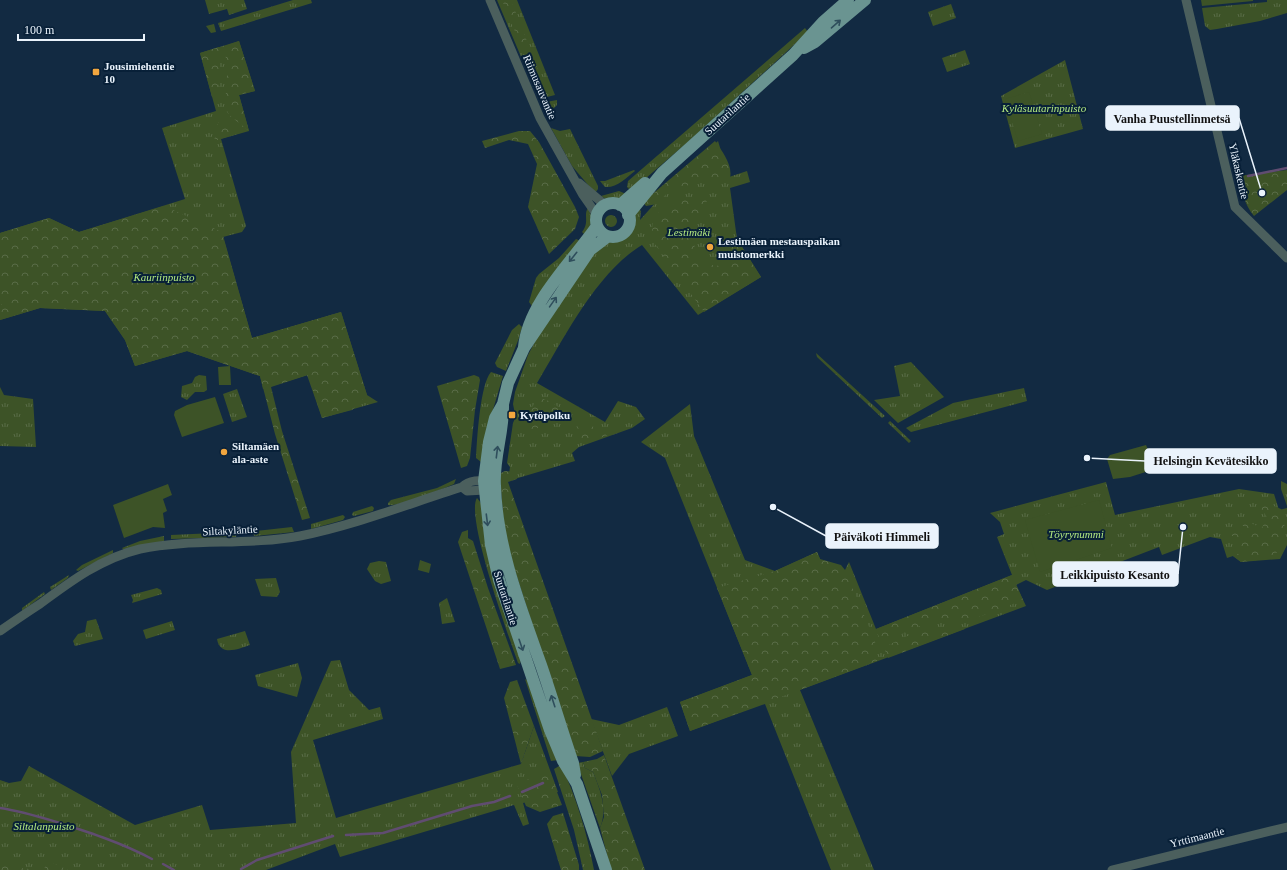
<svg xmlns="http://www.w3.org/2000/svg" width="1287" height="870" viewBox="0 0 1287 870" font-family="'Times New Roman',serif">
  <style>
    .grass { fill: url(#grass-tufts) }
    .forest { fill: url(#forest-crowns) }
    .pitch { fill: #3d5327 }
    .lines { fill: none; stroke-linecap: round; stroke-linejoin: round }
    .stream { stroke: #604c71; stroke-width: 2.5 }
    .minor { stroke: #4b5f5d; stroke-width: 9 }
    .major { stroke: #6a9491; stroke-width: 12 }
    .oneway { stroke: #2f4e5c }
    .poi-dot { fill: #f1a63f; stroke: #082038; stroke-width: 1.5 }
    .labels { text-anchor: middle; stroke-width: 4; stroke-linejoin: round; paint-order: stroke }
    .poi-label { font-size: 11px; font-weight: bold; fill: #eaf3fc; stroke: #082038; text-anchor: start }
    .street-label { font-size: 11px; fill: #eaf3fc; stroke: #082038 }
    .park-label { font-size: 11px; font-style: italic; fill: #b4ea80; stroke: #082038 }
    .leader { fill: none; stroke: #eaf3fc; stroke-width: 1.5 }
    .callout-dot { fill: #eaf3fc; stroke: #082038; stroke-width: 1.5 }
    .callout { fill: #eaf3fc; stroke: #eaf3fc; stroke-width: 1.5 }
    .callout-label { font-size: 12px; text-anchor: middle; font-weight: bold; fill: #111 }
  </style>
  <defs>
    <pattern id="grass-tufts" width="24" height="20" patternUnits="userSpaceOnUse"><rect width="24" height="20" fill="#3d5327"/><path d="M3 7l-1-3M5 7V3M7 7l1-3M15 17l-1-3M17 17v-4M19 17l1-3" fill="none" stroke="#596c47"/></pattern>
    <pattern id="forest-crowns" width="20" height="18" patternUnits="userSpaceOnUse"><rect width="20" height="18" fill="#3d5327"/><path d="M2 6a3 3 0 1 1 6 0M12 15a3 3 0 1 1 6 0" fill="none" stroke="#596c47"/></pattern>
  </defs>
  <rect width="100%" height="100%" fill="#122a42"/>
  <path class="grass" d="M205 0H244L247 9 229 15 227 9 209 14Z
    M293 0H311L312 3 221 31 218 23Z
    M497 0H517L555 95 539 99Z
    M1267 0H1287V13L1260 21 1217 29 1210 30 1205 26 1202 8 1267 2Z
    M951 4 956 18 933 26 928 12Z
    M214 24 216 32 211 33 206 26Z
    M805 28 808 32 689 141 631 191 627 187 628 181Z
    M239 41 255 91 239 95 249 131 221 139 246 226 242 232 223 237 252 338 341 312 367 395 378 402 322 418 307 375 263 389 260 376 187 351 135 366 125 340 105 311 40 308 0 320V233L49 218 79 232 185 199 162 128 216 111 200 53Z
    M965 50 970 64 947 72 942 58Z
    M1065 60 1083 129 1015 148 1001 96Z
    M557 100V105L553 109 543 108 541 103Z
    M551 128 560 131 570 129 598 186V189L595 193 572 166Z
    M718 141 729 177 747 171 750 182 730 188 737 239 761 277 698 315 642 245C597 272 564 338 537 383L605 422 618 401 636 407 645 419 632 428 579 447 572 453 575 461 508 481 510 467 507 463 513 423 517 414H515L513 404 515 392 528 355 538 336 593 252 608 242 618 240 626 235 630 228 632 213 636 206 641 211 640 220 674 182Z
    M634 170 635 171C626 178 617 188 605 187L600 181H605Z
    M619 191 626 194C617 200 610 203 601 196Z
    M588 208C594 218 591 226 586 236L582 232C590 222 583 215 588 208Z
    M605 221a6 6 0 1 1 12 0a6 6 0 1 1-12 0Z
    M576 239 583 242 532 306 529 302 536 278 539 274 559 258Z
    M519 324 522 327 519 338 506 371 497 367 495 363 512 330Z
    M816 353 885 416 882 418 817 357Z
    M911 362 944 397 898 423 874 400 900 396 894 366Z
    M491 372 503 376 489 423 481 462 476 458C477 440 480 384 491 372Z
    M199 375 206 376 207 390 204 392H195L187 400 181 397 182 386 192 383 195 377Z
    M0 387 4 395 33 399 36 447 0 446Z
    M1024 388 1027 401 911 432 906 428 953 403Z
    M237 389 247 417 232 422 223 394Z
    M690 404 694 436 745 560 775 571 817 552 828 577 845 570 849 562 876 629 1012 575 997 537 1004 534 1000 522 990 513 1106 482 1115 515 1239 489 1274 494 1279 510 1287 508V545L1280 559 1241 562 1233 556 1227 558 1221 539 1210 537 1162 555 1159 547 1047 590 1026 580 1016 585 1026 606 800 690 874 870H831L765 704 690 731 680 702 752 675 665 458 641 442Z
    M890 421 911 441 909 443 888 423Z
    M456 479 454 484C443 489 398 507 388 505V503L391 500 437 488Z
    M1281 481 1287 484V506L1281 489Z
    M477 498 481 503 521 659 520 664 518 663C509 637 465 516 477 498Z
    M372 506 374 508 373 511 354 516 352 515 353 512Z
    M343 515 345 517 343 520 311 529V524Z
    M292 527 294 532 255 536 252 534 256 531Z
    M237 532 236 537 171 539V535Z
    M164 536V541L124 550 122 548 140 541Z
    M113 550V553L78 571 76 570 82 565Z
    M420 560 431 564 429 573 418 570Z
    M379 561 386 562 391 581 381 584 375 581 367 569 370 563Z
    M69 575 68 578 51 590 50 587Z
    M276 578 280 592 277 597 261 596 255 579Z
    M157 588 161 590 162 594 132 603 133 600 131 595Z
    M44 592 45 594 22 611V608Z
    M447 598 455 622 442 624 439 603Z
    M96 619 103 639 75 646 73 641 78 634 85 632 87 621Z
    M172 621 175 630 146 639 143 630Z
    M245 631 250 645C238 649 220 657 217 639Z
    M340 660 349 690 369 710 380 707 383 719 313 740 336 818 521 764 534 726 558 792 523 803 529 824 523 826 514 805 340 857 335 844 266 870H0V780L9 783 21 781 29 766 135 825 202 805 210 830 296 823 291 752 331 661Z
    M298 663 302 678 297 697 258 686 255 675Z
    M525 679 528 681 558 760 551 761Z
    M667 707 678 736 629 754 612 776 591 719 619 725Z
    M583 762 585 768 593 772C600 790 608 808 600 828L577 763Z
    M561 765C577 799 587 833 594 870H583L574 830 554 769Z"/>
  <path class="forest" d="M502 0H511L548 96 542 97Z
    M239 41 255 91 239 95 249 131 229 115 225 108 227 75 225 46Z
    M219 47C219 61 224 88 212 97L200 53Z
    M220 116 240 133 214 141Z
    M519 131H530L539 142 575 207 579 217 575 229 549 254 528 207 537 164 528 144 509 140 485 148 482 141Z
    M715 141C722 151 733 165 730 178L720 182 712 178 669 191 657 204 646 206 643 202Z
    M1287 170V190L1254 216C1244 204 1242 191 1238 176Z
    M704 194 707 197 706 207 690 224 689 228 695 240 694 254 711 265 720 266 725 254 737 239 761 277 704 312 652 240C652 234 652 224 654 218 661 205 691 198 704 194Z
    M164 206 222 232 252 338 341 312 367 395 352 410 322 418 308 375 271 387 282 431 310 518 302 520 275 434 260 376 187 351 135 366 125 340 105 311 40 308 0 320 3 297 0 294V233L49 218 79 232Z
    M474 375 479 377 480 380 475 410 470 458 467 466 461 468 437 386Z
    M540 398C550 401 566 408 564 420L540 416V427L533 430 528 428 526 416 537 400Z
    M572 415 608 435 584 444Z
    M505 471 516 472 517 479 508 482 603 751 590 757 575 756 505 540 500 477 501 473Z
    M1266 503 1281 509C1287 532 1287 538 1273 558L1241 562 1233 556 1240 553 1234 536H1231L1230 533 1225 535 1226 530C1236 528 1241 535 1248 534L1249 532 1243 526 1239 518 1262 528 1267 517 1260 507Z
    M468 530V538L473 541 488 588 516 665 500 669 458 542 462 532Z
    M817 552 820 559 841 565 845 570 875 641 877 661 690 731 680 702 752 675 717 588 775 571Z
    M1012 575 1023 600 968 621 939 622 920 626 881 643 876 629Z
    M941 627 965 629 888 658 884 648C902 637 920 630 941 627Z
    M517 680 534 726 521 764 504 698 510 682Z
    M604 755 645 870H611L600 828 604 817 602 795 593 772 585 768 583 762 597 759Z
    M548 769 562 805 540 812 526 806 517 785Z
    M563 813 579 865V870H561L547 824 553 816Z
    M0 860 12 861 21 868 37 870H0Z
    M49 861 68 870H43Z"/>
  <path class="pitch" d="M1201 0H1253V1L1202 6Z
    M1029 92 1042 134 1018 141 1005 99Z
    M230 366 231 385H219L218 367Z
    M215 397 224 423 182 437 174 415 175 411 187 405Z
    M1146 445 1155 465V469L1130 477 1113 479 1107 459 1110 455Z
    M168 484 172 495 163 499 167 511 163 513 165 528 153 527 124 538 113 505Z
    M1099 500 1112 548 1040 572 1025 520Z"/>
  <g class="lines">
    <path class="stream" d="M1248 176 1287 168
      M522 792 543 783
      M0 808C21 811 40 817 60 823 91 833 122 843 152 859
      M346 835 383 833 472 806 494 802 510 796
      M163 864 174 870
      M241 869 257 860 333 836"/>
    <path class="minor" d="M490 0 540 118 583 195 597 215
      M1186 0 1235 207 1287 258
      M579 183 605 205
      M462 487 467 491 485 490 490 487
      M0 631C13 622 26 613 40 604 71 581 102 558 140 549 192 538 247 546 300 536 355 525 408 504 462 487 469 480 480 479 490 483
      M1112 870 1287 827"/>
    <path class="major" d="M804 48 815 42 865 0
      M596 220a17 17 0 1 1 34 0a17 17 0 1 1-34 0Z
      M620 205 645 183
      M628 215 662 173 793 55 823 22 848 0
      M524 347C528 303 572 262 597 226
      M503 404C504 432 493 458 495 486 497 548 520 606 541 665 552 697 562 731 573 763L575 775
      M606 870 577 784 563 761 550 730 499 580 491 545 484 481 489 442 495 418 503 404 508 383 524 348 590 250 607 237"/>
  </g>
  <defs><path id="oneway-shaft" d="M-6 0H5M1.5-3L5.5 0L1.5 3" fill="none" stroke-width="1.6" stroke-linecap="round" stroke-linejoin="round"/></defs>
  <g class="oneway">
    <use href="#oneway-shaft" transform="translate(836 24) rotate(-41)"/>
    <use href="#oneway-shaft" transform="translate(573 257) rotate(129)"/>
    <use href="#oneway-shaft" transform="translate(553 302) rotate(-55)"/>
    <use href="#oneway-shaft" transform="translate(497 452) rotate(-83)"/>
    <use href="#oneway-shaft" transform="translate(487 520) rotate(83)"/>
    <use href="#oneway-shaft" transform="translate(521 645) rotate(71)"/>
    <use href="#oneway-shaft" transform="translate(553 701) rotate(-108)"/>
  </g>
  <g class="poi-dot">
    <rect x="92" y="68" width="8" height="8" rx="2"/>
    <circle cx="710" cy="247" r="4"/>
    <rect x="508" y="411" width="8" height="8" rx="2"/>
    <circle cx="224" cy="452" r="4"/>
  </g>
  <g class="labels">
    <g class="poi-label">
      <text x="104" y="70">Jousimiehentie<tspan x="104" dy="13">10</tspan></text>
      <text x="718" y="245">Lestimäen mestauspaikan<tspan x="718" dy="13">muistomerkki</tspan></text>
      <text x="520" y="419">Kytöpolku</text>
      <text x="232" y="450">Siltamäen<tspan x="232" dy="13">ala-aste</tspan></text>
    </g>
    <g class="street-label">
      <text transform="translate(540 87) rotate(67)" y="4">Riimusauvantie</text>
      <text transform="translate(727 114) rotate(-42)" y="4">Suutarilantie</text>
      <text transform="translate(1239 171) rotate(77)" y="4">Yläkaskentie</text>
      <text transform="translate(230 530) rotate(-3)" y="4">Siltakyläntie</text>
      <text transform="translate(506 598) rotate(72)" y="4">Suutarilantie</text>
      <text transform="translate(1197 837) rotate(-14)" y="4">Yrttimaantie</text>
    </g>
    <g class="park-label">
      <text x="1044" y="112">Kyläsuutarinpuisto</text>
      <text x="689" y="236">Lestimäki</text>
      <text x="164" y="281">Kauriinpuisto</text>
      <text x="1076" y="538">Töyrynummi</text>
      <text x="44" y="830">Siltalanpuisto</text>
    </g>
  </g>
  <path class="leader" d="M1262 193L1239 118M1087 458L1145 461M773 507L826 536M1183 527L1178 574"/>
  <g class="callout-dot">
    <circle cx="1262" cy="193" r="4"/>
    <circle cx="1087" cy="458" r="4"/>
    <circle cx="773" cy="507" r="4"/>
    <circle cx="1183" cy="527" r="4"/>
  </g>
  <g class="callout">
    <rect x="1106" y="106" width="133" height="24" rx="4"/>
    <rect x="1145" y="449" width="131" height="24" rx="4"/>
    <rect x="826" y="524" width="112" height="24" rx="4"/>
    <rect x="1053" y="562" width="125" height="24" rx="4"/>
  </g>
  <g class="callout-label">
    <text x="1172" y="123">Vanha Puustellinmetsä</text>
    <text x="1211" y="465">Helsingin Kevätesikko</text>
    <text x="882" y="541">Päiväkoti Himmeli</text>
    <text x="1115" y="579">Leikkipuisto Kesanto</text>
  </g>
  <path d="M18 34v6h126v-6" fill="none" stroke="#eaf3fc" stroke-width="2"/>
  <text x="24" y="34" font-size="12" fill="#eaf3fc" stroke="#082038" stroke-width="3" paint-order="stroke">100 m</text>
</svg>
